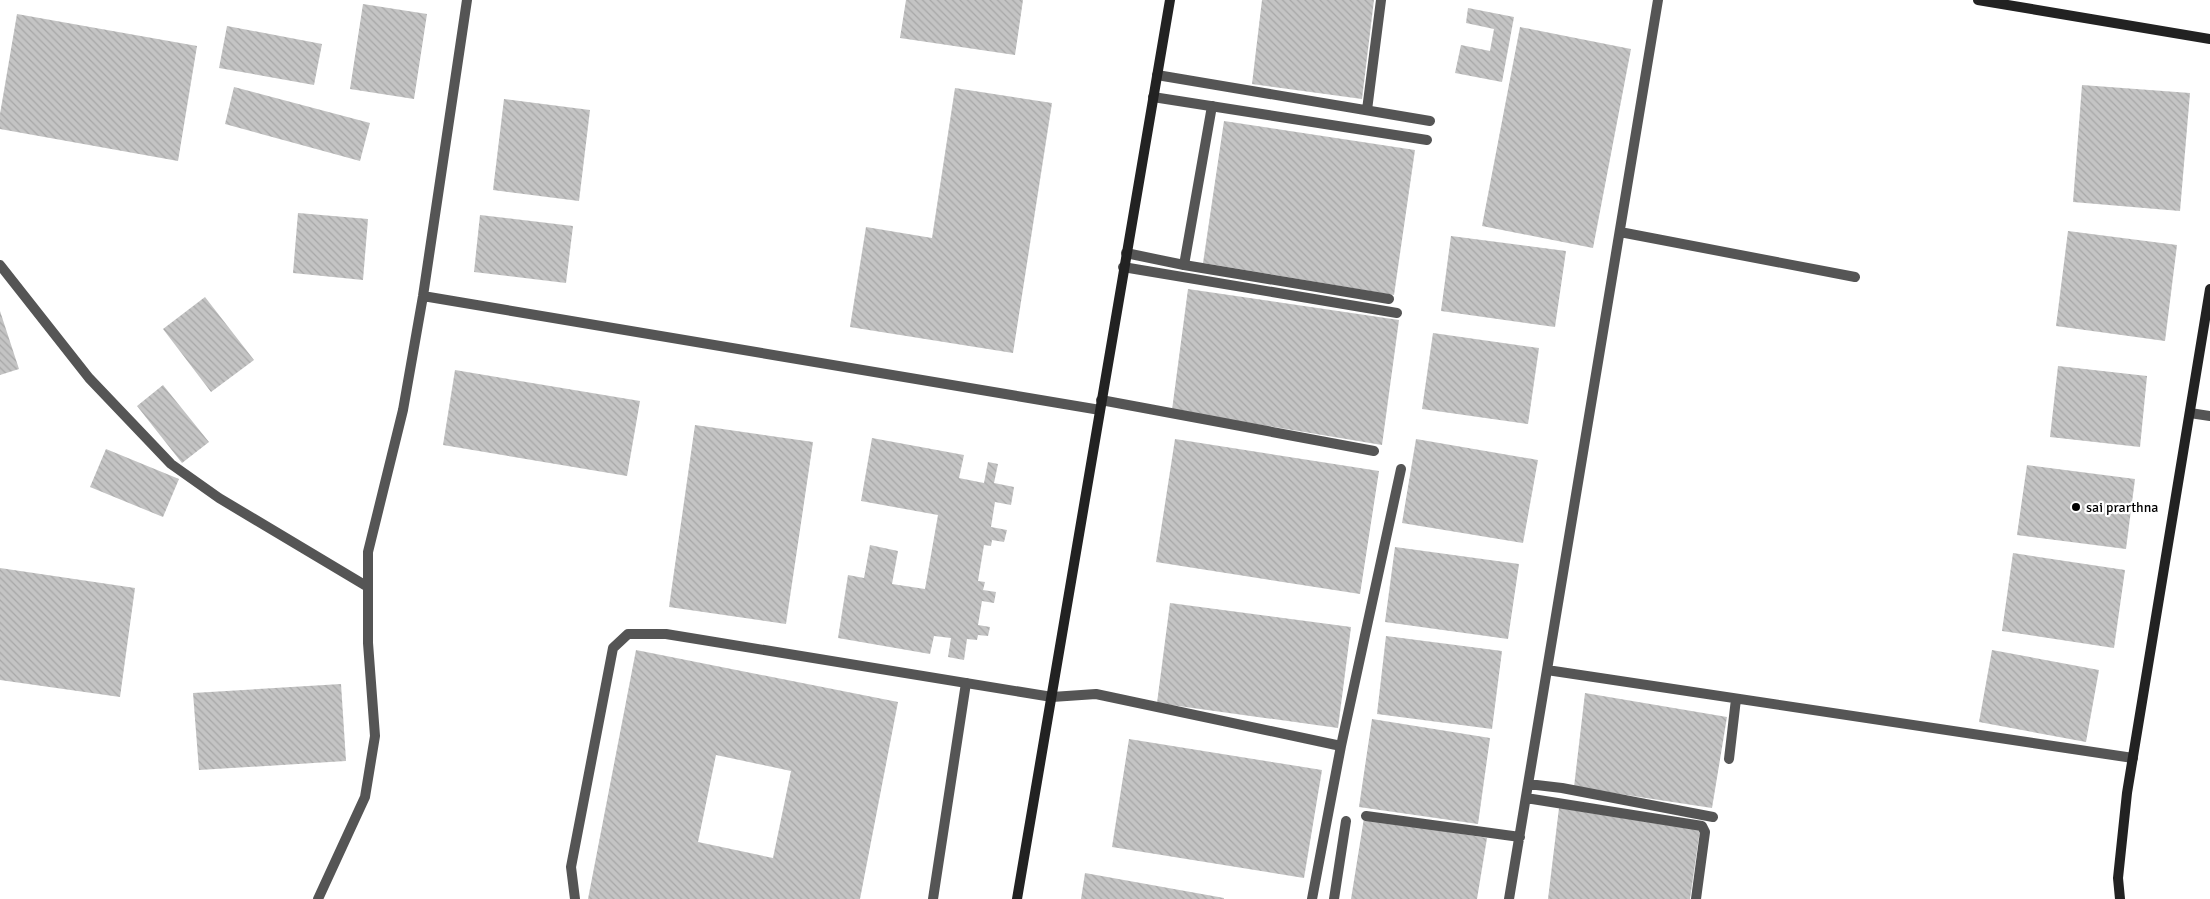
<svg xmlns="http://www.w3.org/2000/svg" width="2210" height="899" viewBox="0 0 2210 899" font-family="Signika,sans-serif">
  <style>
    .building { fill: url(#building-back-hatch); fill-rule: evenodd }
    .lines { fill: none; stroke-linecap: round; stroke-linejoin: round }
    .lane { stroke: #555; stroke-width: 10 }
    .street { stroke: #555; stroke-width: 10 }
    .secondary { stroke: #222; stroke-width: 10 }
    .poi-dot { fill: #000; stroke: #fff; stroke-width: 2 }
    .labels { text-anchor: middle; stroke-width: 4.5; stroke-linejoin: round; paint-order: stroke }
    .poi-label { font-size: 14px; fill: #000; stroke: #fff; text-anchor: start }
  </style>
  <defs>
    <pattern id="building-back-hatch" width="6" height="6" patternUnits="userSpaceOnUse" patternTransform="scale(1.25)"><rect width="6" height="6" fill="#c4c4c4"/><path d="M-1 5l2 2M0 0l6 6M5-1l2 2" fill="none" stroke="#a7a7a7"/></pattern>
  </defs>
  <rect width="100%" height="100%" fill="#fff"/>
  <path class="building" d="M906 0H1023L1015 55 900 38Z
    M1262 0H1374L1362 99 1252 84Z
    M363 4 427 14 414 99 350 89Z
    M1468 8 1514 17 1502 82 1455 73 1461 45 1490 51 1494 29 1466 23Z
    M17 14 197 46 178 161 0 129V114Z
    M227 26 322 44 314 85 219 68Z
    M1520 27 1631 49 1593 248 1482 226Z
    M2082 85 2190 93 2180 211 2073 202Z
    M234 87 370 123 360 161 225 124Z
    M955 88 1052 103 1013 353 850 327 866 227 932 238Z
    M504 99 590 110 579 201 493 190Z
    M1224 121 1415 150 1394 295 1203 263Z
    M298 213 368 219 363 280 293 273Z
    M480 215 573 226 566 283 474 272Z
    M2068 231 2177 245 2165 341 2056 326Z
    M1451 236 1566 251 1555 327 1441 311Z
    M1188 289 1399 320 1382 445 1172 410Z
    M205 297 254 360 211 392 163 329Z
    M0 311 19 369 0 375Z
    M1433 333 1539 348 1528 424 1422 409Z
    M2058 366 2147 376 2140 447 2050 437Z
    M455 370 640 401 627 476 443 445Z
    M163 385 209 442 182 463 137 406Z
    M695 425 813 442 786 624 669 607Z
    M872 438 964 455 959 478 984 483 988 462 998 464 994 483 1014 487 1011 505 995 502 991 527 1007 530 1004 542 992 540 991 546 984 545 978 581 985 582 983 590 996 592 994 603 982 601 978 625 990 627 988 636 978 635 977 640 967 639 964 660 948 657 951 638 934 636 930 654 838 638 848 575 864 578 870 545 898 551 892 584 925 589 938 515 861 501Z
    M1175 439 1379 471 1360 594 1156 562Z
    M1416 439 1538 460 1523 543 1402 523Z
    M106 449 179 479 163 517 90 487Z
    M2027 465 2135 479 2126 549 2017 535Z
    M1395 547 1519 564 1508 639 1385 622Z
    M2013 553 2125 570 2114 648 2002 631Z
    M0 568 135 588 120 697 0 680Z
    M1170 603 1351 627 1338 728 1157 703Z
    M1386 636 1502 651 1492 729 1377 714Z
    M636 650 898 702 860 899H588ZM716 755 791 771 773 858 698 842Z
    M1992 650 2099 670 2086 742 1979 722Z
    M341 684 346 761 199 770 193 693Z
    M1585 693 1727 717 1712 808 1574 787Z
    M1372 719 1490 738 1478 824 1359 807Z
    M1129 739 1322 770 1304 878 1112 847Z
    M1559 808 1700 830 1690 899H1548Z
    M1364 818 1487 838 1477 899H1351Z
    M1085 873 1224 898V899H1081Z"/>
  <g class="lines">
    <path class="lane" d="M1184 265 1212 106
      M1052 697 1096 694 1341 746
      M933 899 966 683
      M1312 899 1341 746 1401 469"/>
    <path class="street" d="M1157 75 1430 121
      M1153 97 1427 140
      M1367 110 1381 0
      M1620 232 1855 277
      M1126 253 1184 265 1389 299
      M0 265 89 378 171 464 219 498 368 587
      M1123 267 1397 313
      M423 296 1100 410
      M1101 400 1374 451
      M2190 413 2210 416
      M1547 670 2133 758
      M1729 759 1736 699
      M1528 784 1562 788 1713 817
      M1526 798 1702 826 1705 832 1696 899
      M1366 816 1520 837
      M318 899 365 797 375 736 368 643V552L403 410 423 296 467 0
      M575 899 571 867 613 648 628 634H666L1052 697
      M1334 899 1346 821
      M1509 899 1658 0"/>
    <path class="secondary" d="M1978 0 2210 39
      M1017 899 1170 0
      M2120 899 2118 878 2127 793 2210 289"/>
  </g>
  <circle class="poi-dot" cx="2076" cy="507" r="5"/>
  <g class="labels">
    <g class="poi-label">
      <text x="2086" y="512">sai prarthna</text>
    </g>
  </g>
</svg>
